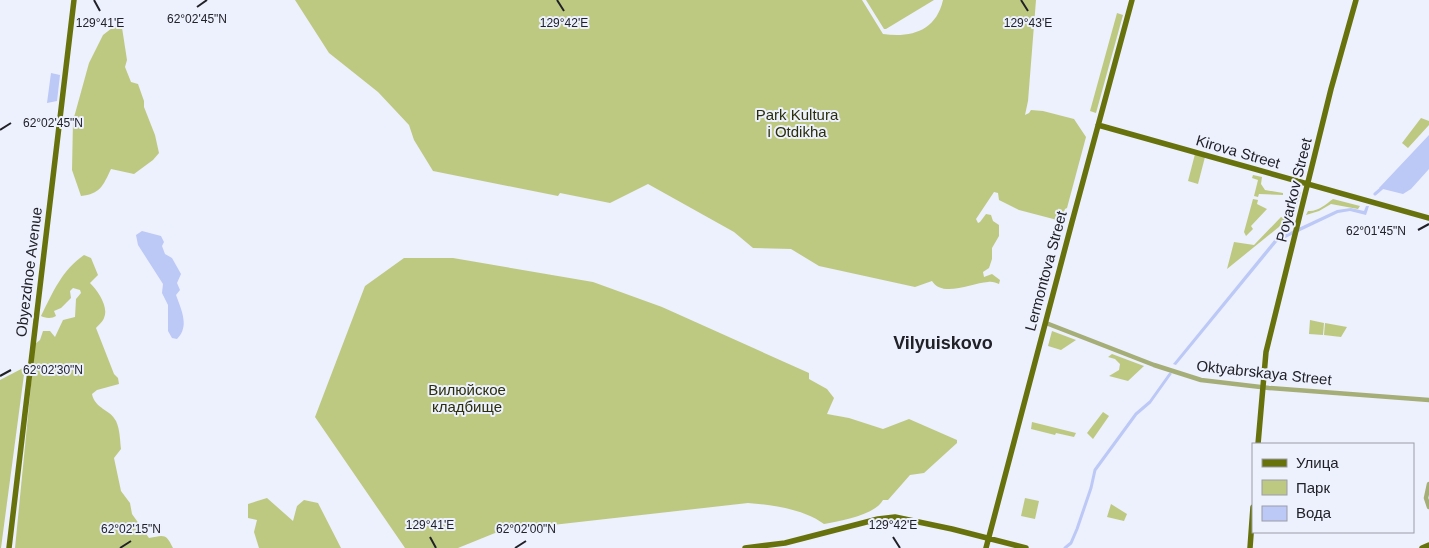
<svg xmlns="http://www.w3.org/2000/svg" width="1429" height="548" viewBox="0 0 1429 548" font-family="Helvetica,sans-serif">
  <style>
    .green { fill: #bdc981 }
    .water { fill: #bcc8f6 }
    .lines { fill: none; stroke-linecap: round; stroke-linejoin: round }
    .canal { stroke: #bcc8f6; stroke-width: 3 }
    .minor { stroke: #a4ae76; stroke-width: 4.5 }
    .major { stroke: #67720d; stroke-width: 5.5 }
    .ticks { fill: none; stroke: #212228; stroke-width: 2 }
    .labels { text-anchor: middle; stroke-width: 4; stroke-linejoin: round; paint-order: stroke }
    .park-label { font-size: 15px; fill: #2a2f0a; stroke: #edf0fd }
    .street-label { font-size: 15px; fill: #212228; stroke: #edf0fd }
    .quarter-label { font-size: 18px; font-weight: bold; fill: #212228; stroke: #edf0fd }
    .ticks-label { font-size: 12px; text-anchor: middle; fill: #212228; stroke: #edf0fd; stroke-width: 4; stroke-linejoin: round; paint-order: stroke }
  </style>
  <rect width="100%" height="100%" fill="#edf0fd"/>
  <path class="green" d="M295 0H862L883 34C911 38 936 31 943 0H1036L1028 101 1025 115 1029 113 1031 110 1043 111 1074 119 1086 137 1067 208 1065 209 1061 221 1019 210 999 200 998 193 994 192 976 219 978 223 980 222 986 214 991 215 993 221 999 225V236L992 248V259L989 268 983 272 984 277 992 274 1000 280 999 284C996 283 992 281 988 282 972 283 942 298 932 281L915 287 819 266 791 249 753 248 734 232 648 184 610 203 560 193 558 196 433 171 414 140 409 125 378 92 329 53Z
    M866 0H934L886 29H884Z
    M1117 13 1123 15 1096 113 1090 111Z
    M121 21 127 60 125 67 131 82 138 84 144 101V107L155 135 159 153 153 160 134 174 111 169C103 186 100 194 81 196L72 170 73 121 89 63 103 35Z
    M1421 118 1429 121V125L1408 148 1402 143Z
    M1195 154 1205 157 1198 184 1188 181Z
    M1253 175 1262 177 1261 184 1265 190 1283 193V195L1259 194 1258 197 1254 196 1258 180 1252 178Z
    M1301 192 1292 221 1285 222 1227 269 1234 242 1254 245 1281 217 1285 219V222L1291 219 1287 218 1289 212 1295 210 1299 193Z
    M1253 199 1258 200 1257 204 1267 209 1251 226 1253 229 1246 236 1244 232Z
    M1333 199 1360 206 1358 209 1331 204 1319 211 1306 215 1308 211C1318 212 1326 204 1333 199Z
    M84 255 91 258 98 275 90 283C98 291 109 307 104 318 103 321 99 325 96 328L114 374 118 378 119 384 97 390 92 394C95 409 110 409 116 421 120 429 120 441 121 449L114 458 121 491 130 503 132 514 149 538C164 535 166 533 173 548H15L35 344 40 340 43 331H50L55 337 63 320 75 317 76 299 81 293 80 290 73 288 70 291 71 298 61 308 54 311 56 316C52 319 44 318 41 316 53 292 62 270 84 255Z
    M404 258H453L593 282 662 307 809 373V379L827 389 834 398 827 414 849 418 883 429 909 419 957 440V443L924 473 910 475 888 500H883C875 515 841 521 824 524 804 509 772 505 748 503L500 531 458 548H405L315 417 365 286Z
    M1310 320 1324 323 1323 335 1309 334Z
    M1325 323 1347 327 1341 337 1324 335Z
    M1052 331 1076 340 1061 350 1048 346Z
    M1112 354 1144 366 1128 381 1109 376 1119 370 1120 364 1115 359 1108 357Z
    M25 367 1 548H0V380Z
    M1103 412 1109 416 1093 439 1087 433Z
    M1032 422 1076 433 1074 437 1056 433 1055 435 1031 429Z
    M267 498 293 521 297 506 304 500 318 503 341 548H259L254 532 257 520 248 518V504Z
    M1025 498 1039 501 1035 519 1021 516Z
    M1111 504 1127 514 1124 521 1107 517Z"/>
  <path class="water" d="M51 73 60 75 57 101 47 103Z
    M1429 135V169L1411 189 1403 194 1379 188Z
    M1366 206H1369L1366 215 1350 211 1338 213 1277 242 1176 365 1173 364 1275 239 1337 210 1351 208 1364 211Z
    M142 231 161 236 164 242 162 246 165 254 172 258 181 274 177 283 180 290 176 295C181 309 190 326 177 339L172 338 168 331V305L162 293 163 284 138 245 136 235Z"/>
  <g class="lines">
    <path class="canal" d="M1375 194 1382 188
      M1065 548 1071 543 1077 529 1091 488 1095 470 1136 414 1150 402 1170 374"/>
    <path class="minor" d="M1046 323 1154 365 1201 380 1269 388 1429 400
      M1429 484 1426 498 1429 507"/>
    <path class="major" d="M1098 125 1429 218
      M1258 444 1266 352 1331 89 1356 0
      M9 548 74 0
      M745 548 785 543 878 519 895 517 952 529 1026 548
      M986 548 1072 222 1132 0
      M1250 548 1253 507
      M1422 548 1429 545"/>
  </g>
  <path class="ticks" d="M94 0 100 11M557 0 564 11M1021 0 1028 11M197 7 207 0M0 130 11 123M1418 230 1429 224M0 376 11 370M430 537 436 548M893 537 900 548M120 548 131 541M515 548 526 541"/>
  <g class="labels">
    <g class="park-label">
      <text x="797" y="120">Park Kultura<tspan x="797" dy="17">i Otdikha</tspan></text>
      <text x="467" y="395">Вилюйское<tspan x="467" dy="17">кладбище</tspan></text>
    </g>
    <g class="street-label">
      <text transform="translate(1238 152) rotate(16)" y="5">Kirova Street</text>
      <text transform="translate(1294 190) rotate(-76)" y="5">Poyarkov Street</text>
      <text transform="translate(1046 271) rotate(-75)" y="5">Lermontova Street</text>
      <text transform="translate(29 272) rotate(-83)" y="5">Obyezdnoe Avenue</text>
      <text transform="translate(1264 373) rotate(6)" y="5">Oktyabrskaya Street</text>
    </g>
    <g class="quarter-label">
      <text x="943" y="349">Vilyuiskovo</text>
    </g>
  </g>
  <g class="ticks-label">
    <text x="197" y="23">62°02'45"N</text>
    <text x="100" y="27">129°41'E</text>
    <text x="564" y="27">129°42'E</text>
    <text x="1028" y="27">129°43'E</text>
    <text x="53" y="127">62°02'45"N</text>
    <text x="1376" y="235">62°01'45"N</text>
    <text x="53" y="374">62°02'30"N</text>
    <text x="430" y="529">129°41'E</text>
    <text x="893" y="529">129°42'E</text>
    <text x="131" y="533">62°02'15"N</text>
    <text x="526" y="533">62°02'00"N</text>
  </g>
  <rect x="1252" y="443" width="162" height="90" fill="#edf0fd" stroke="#9b9ea8"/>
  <rect x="1262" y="459" width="25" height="8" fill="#67720d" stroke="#9b9ea8"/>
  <text x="1296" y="468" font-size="15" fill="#212228">Улица</text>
  <rect x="1262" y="480" width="25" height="15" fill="#bdc981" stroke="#9b9ea8"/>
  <text x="1296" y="493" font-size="15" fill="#212228">Парк</text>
  <rect x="1262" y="506" width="25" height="15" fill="#bcc8f6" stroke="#9b9ea8"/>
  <text x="1296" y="518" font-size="15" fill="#212228">Вода</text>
</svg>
